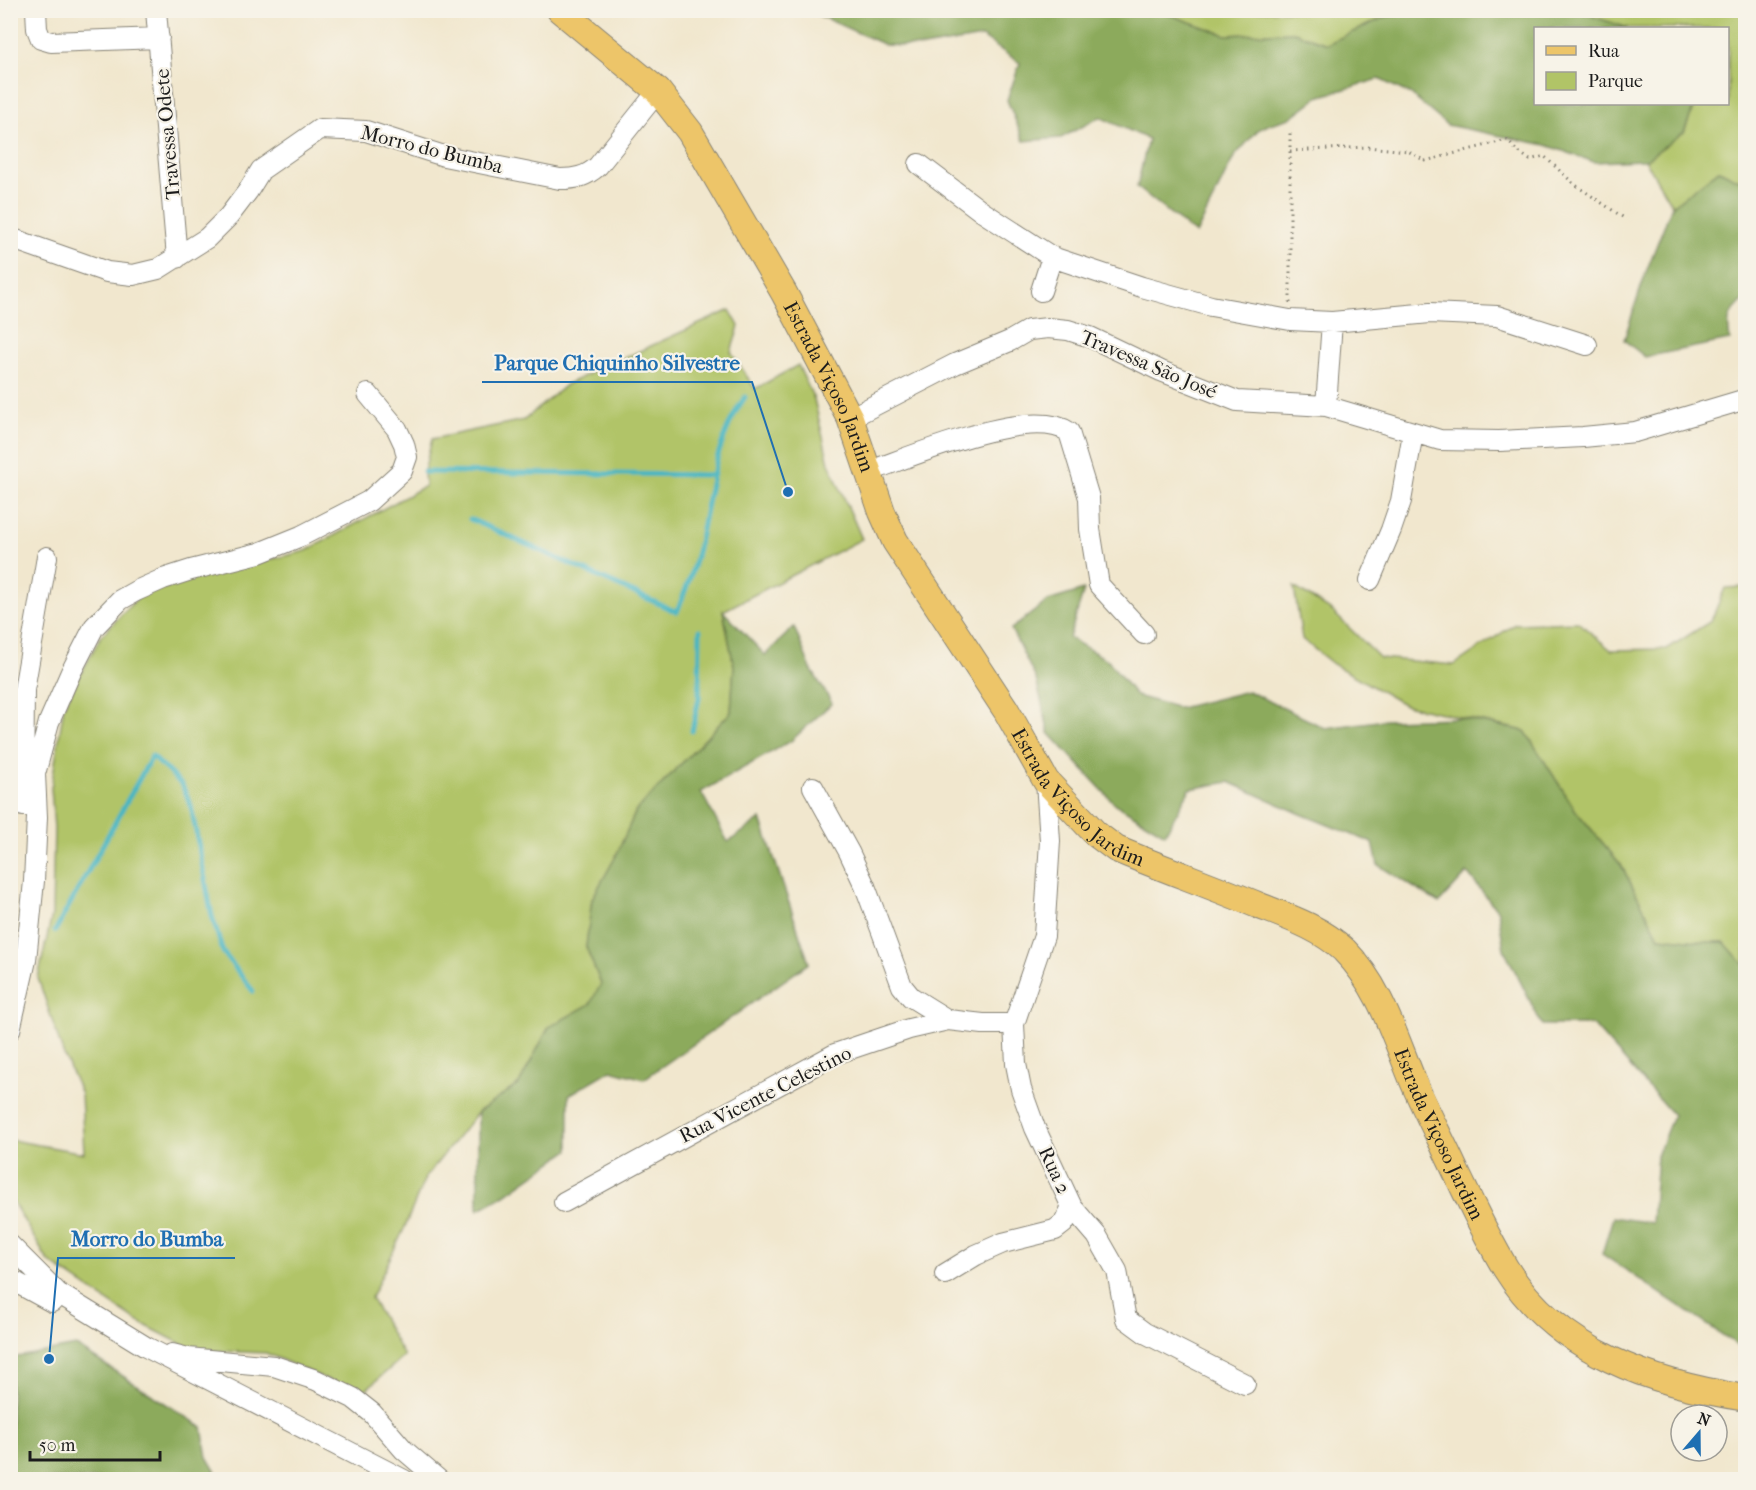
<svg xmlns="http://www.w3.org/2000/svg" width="1756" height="1490" viewBox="0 0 1756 1490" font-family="'IM FELL French Canon',serif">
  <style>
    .green { fill: #b1c467; stroke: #667042; stroke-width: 1.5 }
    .forest { fill: #8caa5c; stroke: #54633c; stroke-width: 1.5 }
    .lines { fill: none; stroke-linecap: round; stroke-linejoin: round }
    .stream { stroke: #47b5c2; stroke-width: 5 }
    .minor-casing { stroke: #868275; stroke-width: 22 }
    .major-casing { stroke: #868275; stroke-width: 28 }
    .path { stroke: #868275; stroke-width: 3; stroke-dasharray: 1.5 4.5; stroke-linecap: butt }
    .minor { stroke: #fff; stroke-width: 20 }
    .major { stroke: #edc569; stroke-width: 26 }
    .labels { text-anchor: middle; stroke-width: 4.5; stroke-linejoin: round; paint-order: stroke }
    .street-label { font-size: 20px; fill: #1c1c1c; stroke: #f7f3e8 }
    .leader { fill: none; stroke: #1f6fb2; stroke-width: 2 }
    .callout-dot { fill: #1f6fb2; stroke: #f7f3e8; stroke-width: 2 }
    .callout-label { font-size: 21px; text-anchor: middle; font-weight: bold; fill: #1f6fb2; stroke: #f7f3e8; stroke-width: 4.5; stroke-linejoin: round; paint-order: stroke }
  </style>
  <rect width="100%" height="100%" fill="#f7f3e8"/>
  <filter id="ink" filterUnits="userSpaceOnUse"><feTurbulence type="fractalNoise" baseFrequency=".0167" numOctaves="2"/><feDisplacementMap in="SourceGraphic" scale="12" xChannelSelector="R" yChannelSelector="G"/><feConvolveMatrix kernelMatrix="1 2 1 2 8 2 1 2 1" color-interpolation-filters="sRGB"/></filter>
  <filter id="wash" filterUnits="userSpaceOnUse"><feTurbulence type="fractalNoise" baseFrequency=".008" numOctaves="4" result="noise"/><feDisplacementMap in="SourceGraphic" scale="24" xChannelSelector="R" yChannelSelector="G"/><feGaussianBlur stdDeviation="1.35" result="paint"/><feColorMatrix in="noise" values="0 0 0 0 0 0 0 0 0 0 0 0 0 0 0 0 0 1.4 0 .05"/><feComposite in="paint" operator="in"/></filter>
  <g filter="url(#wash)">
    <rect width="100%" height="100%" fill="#f1e7ce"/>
    <path class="green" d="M1159 11H1416L1385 17 1327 44 1294 32 1226 35Z
      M1544 11H1745V183L1719 170 1672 206 1645 160 1684 132 1695 104H1728V28H1628L1588 15Z
      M730 310 739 326 731 352 755 389 798 365 814 399 829 463 862 539 723 611 734 666 731 712 636 811 615 858 592 899 586 947 601 984 591 1004 549 1027 519 1084 478 1112 425 1178 404 1229 371 1298 404 1356 361 1394 266 1353 193 1350 137 1321 48 1261 11 1199V1140L84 1153 81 1094 63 1053 38 978 52 915 54 828 51 788 64 706 101 636 146 589 306 551 425 486 424 472 432 439 524 420 567 384Z
      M1294 587 1332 611 1380 658 1454 665 1515 624 1578 622 1611 650 1667 649 1711 621 1725 588 1745 587V966L1724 942H1706L1659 937 1621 865 1576 811 1525 731 1405 705 1333 664 1302 639Z"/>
    <path class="forest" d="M1543 10 1588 15 1628 28H1536V104H1695L1684 132 1645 160 1594 162 1546 145 1447 125 1410 94 1379 79 1318 97 1290 118 1270 124 1258 130 1234 157 1196 234 1137 187 1148 139 1100 117 1061 138 1024 141 1007 100 1020 63 982 37 923 47 885 45 809 11H1159L1226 35 1294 32 1327 44 1385 17 1416 11Z
      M1719 170 1745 183V299C1729 314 1726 317 1730 340L1645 357 1624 340 1646 272 1672 206Z
      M1084 590 1069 638 1108 660 1136 696 1180 708 1248 691 1325 728 1386 720 1460 718 1525 731 1576 811 1621 865 1659 937 1706 942H1724L1745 966V1350L1602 1254 1613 1217 1652 1223 1657 1156 1673 1115 1593 1025H1542L1504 949 1498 911 1467 873 1439 903 1378 865 1373 843 1301 814 1229 782 1190 789 1165 834 1115 804 1049 733 1036 679 1011 629 1048 601Z
      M723 611 765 655 794 627 811 669 832 703 791 741 701 792 728 842 761 819 809 963 644 1079 611 1070 569 1095V1150L505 1195 478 1210V1112L519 1084 549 1027 590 1004 601 984 586 947 592 899 615 858 636 811 731 712 734 666Z
      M76 1346 202 1427 207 1457 220 1479H11V1358Z"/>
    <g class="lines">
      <path class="stream" d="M424 472 714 475
        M470 519 677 612C683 596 690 580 694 564 709 509 711 444 745 397
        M692 731 699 698 700 630
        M55 931 152 756 182 785 191 806 212 916 223 952 253 991"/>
    </g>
  </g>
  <g filter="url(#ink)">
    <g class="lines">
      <g class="minor-casing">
        <path id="minor" d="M36 10 37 29 41 39 51 42 159 38
          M156 10 177 258
          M919 164 981 211 1052 257 1142 287 1211 306 1290 320 1332 322 1430 313 1497 316 1587 345
          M10 238 107 272 133 275 158 269 207 238 229 216 248 191 261 170 320 129 366 131 444 156 560 179C575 179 586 177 598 166L658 91
          M1041 291 1052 257
          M1326 406 1332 322
          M850 418 955 364 1010 341 1029 330 1048 328 1068 330 1090 337 1161 371 1237 401 1326 406 1440 440 1499 441 1583 437 1635 432 1746 399
          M867 472C911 457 1030 405 1069 432L1089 498 1090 529 1099 585 1144 634
          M1370 580 1391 530 1401 501 1413 433
          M813 787 849 852 865 886 902 986 911 997 948 1020
          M23 806 24 690 47 557
          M10 1030 26 960 34 881 37 817 35 774 49 722 71 672 94 627 120 600 136 591 163 579 191 570 259 553 301 536 369 501 402 471 407 457 404 444 397 429 368 394
          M564 1202 835 1054 909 1029 948 1020 983 1024H1014
          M1072 1207 1097 1236 1117 1271 1126 1319 1145 1333 1245 1384
          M10 1245 58 1293 146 1347 404 1480
          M945 1274 976 1255 1003 1243 1055 1230 1064 1223 1072 1207 1035 1128 1021 1089 1016 1064 1014 1024 1044 936 1050 841 1046 781
          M10 1279 52 1302 58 1293
          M172 1354 188 1358 274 1366 316 1380 353 1398 372 1413 404 1450 439 1480"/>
      </g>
      <g class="major-casing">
        <g id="major">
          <path id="s1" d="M560 10 658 91 690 132 784 293 850 418 882 512 895 541 1006 710 1046 781 1096 834 1116 849C1164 869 1212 886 1260 906 1288 917 1321 928 1344 950 1380 986 1394 1035 1413 1081 1426 1112 1442 1141 1456 1172 1472 1205 1487 1238 1506 1269 1558 1352 1653 1384 1746 1398"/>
        </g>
      </g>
      <path class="path" d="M1290 151 1367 147 1408 151 1425 161 1507 140 1516 150 1530 160 1544 156 1574 184 1624 218
        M1290 303V129"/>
      <use href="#minor" class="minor"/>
      <use href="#major" class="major"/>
    </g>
  </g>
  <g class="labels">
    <g class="street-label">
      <text transform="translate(167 134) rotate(-95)" y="7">Travessa Odete</text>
      <text transform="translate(432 149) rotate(14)" y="7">Morro do Bumba</text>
      <text transform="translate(1149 364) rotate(23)" y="7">Travessa São José</text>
      <text dy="7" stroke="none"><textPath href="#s1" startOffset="470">Estrada Viçoso Jardim</textPath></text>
      <text dy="7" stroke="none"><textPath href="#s1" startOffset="956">Estrada Viçoso Jardim</textPath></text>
      <text transform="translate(765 1094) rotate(-27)" y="7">Rua Vicente Celestino</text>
      <text dy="7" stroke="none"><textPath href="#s1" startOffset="1478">Estrada Viçoso Jardim</textPath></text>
      <text transform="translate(1055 1170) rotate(65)" y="7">Rua 2</text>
    </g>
  </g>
  <path class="leader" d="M788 492L752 382H482M49 1359L58 1258H235"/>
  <g class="callout-dot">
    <circle cx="788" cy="492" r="6"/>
    <circle cx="49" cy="1359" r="6"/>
  </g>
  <g class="callout-label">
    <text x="617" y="370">Parque Chiquinho Silvestre</text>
    <text x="147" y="1246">Morro do Bumba</text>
  </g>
  <rect width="1756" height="1490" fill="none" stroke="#f7f3e8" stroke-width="36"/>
  <rect x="1534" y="27" width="195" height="78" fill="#f7f3e8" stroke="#9f9d96" stroke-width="1.5"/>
  <rect x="1546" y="46" width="30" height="9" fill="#edc569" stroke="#9f9d96" stroke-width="1.5"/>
  <text x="1588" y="57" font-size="18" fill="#1c1c1c">Rua</text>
  <rect x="1546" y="72" width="30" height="18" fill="#b1c467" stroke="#9f9d96" stroke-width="1.5"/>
  <text x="1588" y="87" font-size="18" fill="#1c1c1c">Parque</text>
  <g transform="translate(1699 1433) rotate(20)"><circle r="28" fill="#f7f3e8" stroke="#9f9d96" stroke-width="1.5"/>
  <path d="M0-4.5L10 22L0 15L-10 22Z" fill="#1f6fb2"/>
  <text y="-9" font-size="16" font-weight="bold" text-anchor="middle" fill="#1c1c1c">N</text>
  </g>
  <path d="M30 1451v9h130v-9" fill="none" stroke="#1c1c1c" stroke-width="3"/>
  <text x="39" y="1451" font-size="18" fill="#1c1c1c" stroke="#f7f3e8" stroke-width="4.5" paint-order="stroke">50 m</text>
</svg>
